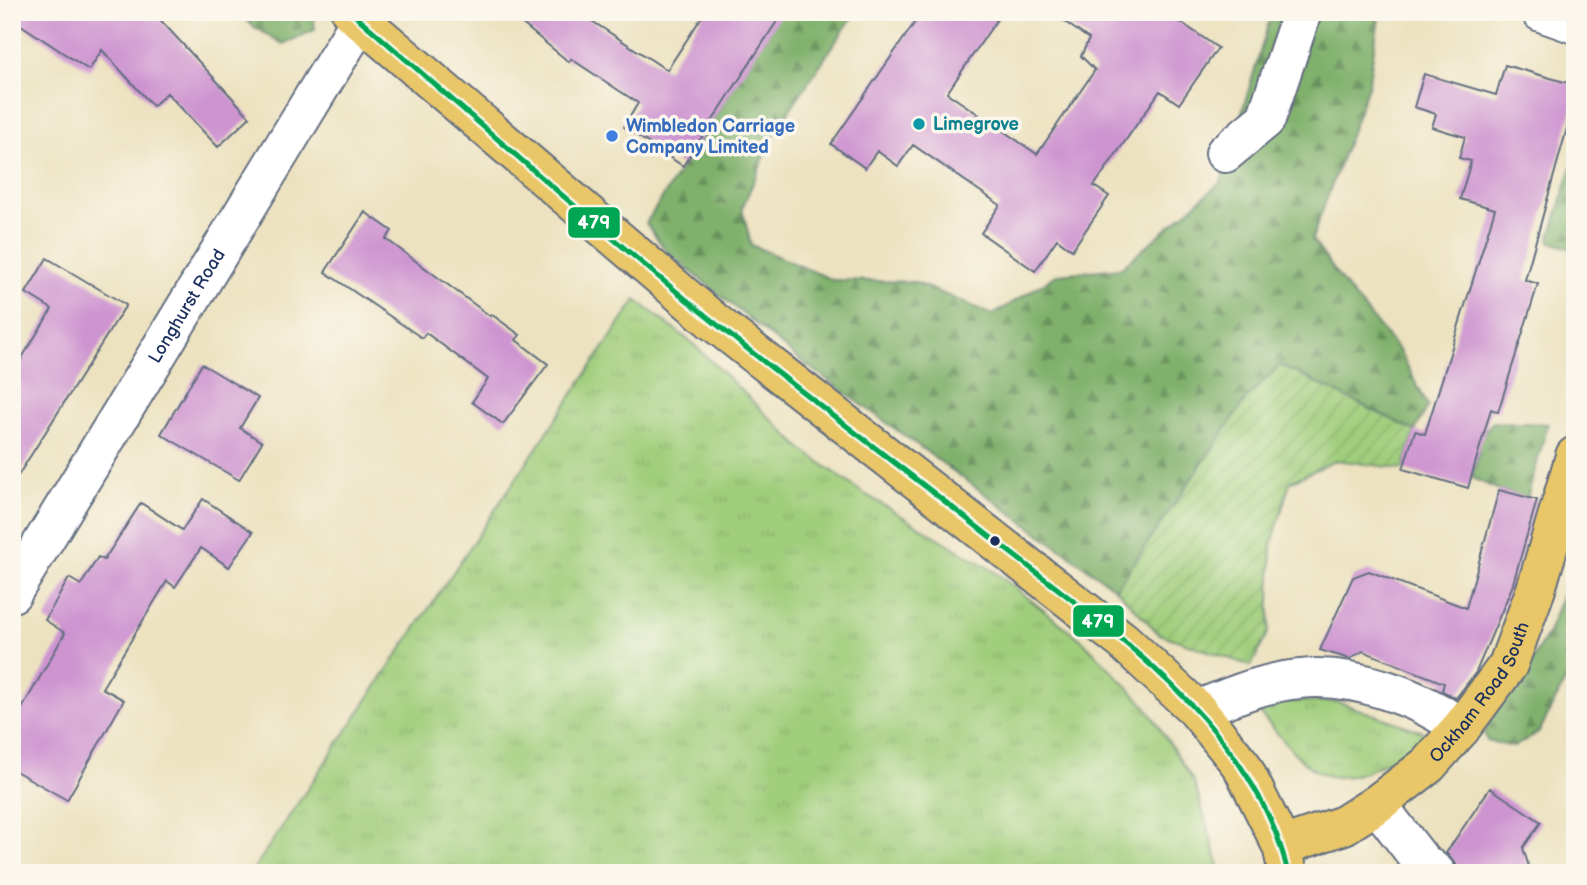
<svg xmlns="http://www.w3.org/2000/svg" width="1587" height="885" viewBox="0 0 1587 885" font-family="'Balsamiq Sans',sans-serif">
  <style>
    .grass { fill: url(#grass-tufts); stroke: #5e7e6d; stroke-width: 2 }
    .forest { fill: url(#forest-firs); stroke: #4e7065; stroke-width: 2 }
    .garden { fill: url(#garden-furrows); stroke: #5e7e6d; stroke-width: 2 }
    .building { fill: #cd94d0 }
    .lines { fill: none; stroke-linecap: round; stroke-linejoin: round }
    .minor-casing { stroke: #646e80; stroke-width: 42 }
    .major-casing { stroke: #646e80; stroke-width: 42 }
    .minor { stroke: #fff; stroke-width: 38 }
    .major { stroke: #e9c769; stroke-width: 38 }
    .bus-1-casing { stroke: #fbf7ec; stroke-width: 10 }
    .bus-1 { stroke: #00a651; stroke-width: 5 }
    .culture-dot { fill: #0f9aa8; stroke: #fbf7ec; stroke-width: 2.5 }
    .shop-dot { fill: #3f7fe0; stroke: #fbf7ec; stroke-width: 2.5 }
    .bus-dot { fill: #1b2f5e; stroke: #fbf7ec; stroke-width: 2.5 }
    .labels { text-anchor: middle; stroke-width: 7; stroke-linejoin: round; paint-order: stroke }
    .culture-label { font-size: 18px; font-weight: bold; fill: #0d838f; stroke: #fbf7ec; text-anchor: start }
    .shop-label { font-size: 18px; font-weight: bold; fill: #366cbe; stroke: #fbf7ec; text-anchor: start }
    .street-label { font-size: 18px; fill: #1b2f5e; stroke: #fbf7ec }
    .line-badge { stroke: #fbf7ec; stroke-width: 2.5 }
    .badge-label { font-size: 19px; text-anchor: middle; font-weight: bold; fill: #fff }
  </style>
  <defs>
    <pattern id="grass-tufts" width="24" height="20" patternUnits="userSpaceOnUse" patternTransform="scale(1.75)"><rect width="24" height="20" fill="#a0ce7c"/><path d="M3 7l-1-3M5 7V3M7 7l1-3M15 17l-1-3M17 17v-4M19 17l1-3" fill="none" stroke="#89b16e"/></pattern>
    <pattern id="forest-firs" width="22" height="20" patternUnits="userSpaceOnUse" patternTransform="scale(1.75)"><rect width="22" height="20" fill="#80b16c"/><path d="M5 1l3.5 6h-7zM16 11l3.5 6h-7z" fill="#68905c"/></pattern>
    <pattern id="garden-furrows" width="10" height="10" patternUnits="userSpaceOnUse" patternTransform="scale(1.75)"><rect width="10" height="10" fill="#a0ce7c"/><path d="M-1 1l2-2M0 10L10 0M9 11l2-2" fill="none" stroke="#89b16e"/></pattern>
  </defs>
  <rect width="100%" height="100%" fill="#fbf7ec"/>
  <filter id="ink" filterUnits="userSpaceOnUse"><feTurbulence type="fractalNoise" baseFrequency=".0143" numOctaves="2"/><feDisplacementMap in="SourceGraphic" scale="14" xChannelSelector="R" yChannelSelector="G"/><feConvolveMatrix kernelMatrix="1 2 1 2 8 2 1 2 1" color-interpolation-filters="sRGB"/></filter>
  <filter id="wash" filterUnits="userSpaceOnUse"><feTurbulence type="fractalNoise" baseFrequency=".00686" numOctaves="4" result="noise"/><feDisplacementMap in="SourceGraphic" scale="28" xChannelSelector="R" yChannelSelector="G"/><feGaussianBlur stdDeviation="1.57" result="paint"/><feColorMatrix in="noise" values="0 0 0 0 0 0 0 0 0 0 0 0 0 0 0 0 0 1.4 0 .05"/><feComposite in="paint" operator="in"/></filter>
  <g filter="url(#wash)">
    <rect width="100%" height="100%" fill="#ece2c0"/>
    <path class="grass" d="M636 300 691 342 803 450 860 491 992 570 1083 641 1146 706 1194 782 1221 873H251Z
      M1269 701 1338 702 1429 734C1417 748 1399 755 1384 763 1318 799 1303 760 1261 715Z"/>
    <path class="forest" d="M237 12H313L315 30 283 44 253 26Z
      M782 12H856L776 130 742 208 751 245 833 280 915 282 993 315 1058 274 1121 268 1221 182 1272 12H1380L1368 86 1312 239 1346 287 1400 352 1428 406 1415 431 1280 365 1247 398 1116 589 796 357 667 252 646 223Z
      M1575 156V250L1549 241Z
      M1493 422 1548 424 1527 498 1499 490 1472 478 1479 451 1468 448Z
      M1575 563V662L1539 732 1514 747 1487 741 1483 727 1513 690 1547 635Z"/>
    <path class="garden" d="M1280 365 1415 431 1403 469 1336 460 1290 482 1272 544 1269 631 1251 666 1159 634 1116 589 1247 398Z"/>
    <g id="blocks">
      <path class="building" d="M12 12H153L250 117 218 147 167 93 153 106 102 50 89 70 12 19Z
        M508 12H578L667 70 705 12H783L683 166 624 127 638 103 571 59 569 62Z
        M922 12H1002L947 93 1037 154 1095 70 1081 56 1089 39 1051 12H1166L1218 48 1179 104 1160 91 1094 186 1109 196 1072 250 1057 239 1035 271 981 233 1000 205 913 145 898 166 877 151 865 168 831 144Z
        M1505 65 1575 85V99L1525 280 1538 284 1498 412 1491 409 1468 488 1403 469 1415 431 1425 434 1495 209 1460 199 1471 161 1459 158 1465 137 1432 127 1436 114 1414 107 1424 74 1496 95Z
        M365 212 392 231 386 239 490 316 491 314 520 335 516 340 548 364 503 424 472 402 488 379 426 333 422 338 325 272Z
        M47 258 126 305 12 485V374L52 309 26 293Z
        M202 364 258 398 240 428 262 442 239 480 161 434Z
        M1499 490 1537 500 1512 587 1476 672 1456 698 1442 691 1444 683 1363 651 1350 659 1320 650 1353 577 1369 571 1466 608Z
        M203 499 253 532 229 567 201 548 175 587 167 581 102 688 124 700 67 800 12 769V726L65 633 45 620 69 578 81 585 98 557 104 560 141 503 182 530Z
        M1490 788 1541 822 1523 848 1531 873H1457L1456 864 1446 853Z"/>
    </g>
  </g>
  <g filter="url(#ink)">
    <use href="#blocks" fill-opacity="0" stroke="#646e80" stroke-width="2"/>
    <g class="lines">
      <g class="minor-casing">
        <g id="minor">
          <path d="M1541 12 1575 24"/>
          <path d="M1225 153 1266 119 1302 12"/>
          <path id="s1" d="M12 593 360 21"/>
          <path d="M1197 710C1230 697 1264 682 1300 679 1352 673 1420 697 1461 728"/>
          <path d="M1377 804 1421 861 1436 873"/>
        </g>
      </g>
      <g class="major-casing">
        <g id="major">
          <path d="M351 12 713 321 1123 641 1197 710 1242 766 1282 846 1288 873"/>
          <path id="s2" d="M1282 846 1344 825 1377 804 1428 765 1461 728 1508 665 1536 589 1575 456"/>
        </g>
      </g>
      <use href="#minor" class="minor"/>
      <use href="#major" class="major"/>
      <g class="bus-1-casing">
        <path id="bus-1" d="M351 12C472 116 591 223 715 323 802 393 892 460 980 529 1095 620 1254 720 1288 873"/>
      </g>
      <use href="#bus-1" class="bus-1"/>
    </g>
  </g>
  <circle class="culture-dot" cx="919" cy="124" r="7"/>
  <circle class="shop-dot" cx="612" cy="136" r="7"/>
  <circle class="bus-dot" cx="995" cy="541" r="6"/>
  <g class="labels">
    <g class="culture-label">
      <text x="933" y="130">Limegrove</text>
    </g>
    <g class="shop-label">
      <text x="626" y="132">Wimbledon Carriage<tspan x="626" dy="21">Company Limited</tspan></text>
    </g>
    <g class="street-label">
      <text dy="6" stroke="none"><textPath href="#s1" startOffset="336">Longhurst Road</textPath></text>
      <text dy="6" stroke="none"><textPath href="#s2" startOffset="259">Ockham Road South</textPath></text>
    </g>
  </g>
  <g class="line-badge">
    <rect x="567" y="206" width="54" height="33" rx="7" fill="#00a651"/>
    <rect x="1072" y="604" width="53" height="34" rx="7" fill="#00a651"/>
  </g>
  <g class="badge-label">
    <text x="594" y="229">479</text>
    <text x="1098" y="628">479</text>
  </g>
  <rect width="1587" height="885" fill="none" stroke="#fbf7ec" stroke-width="42"/>
</svg>
